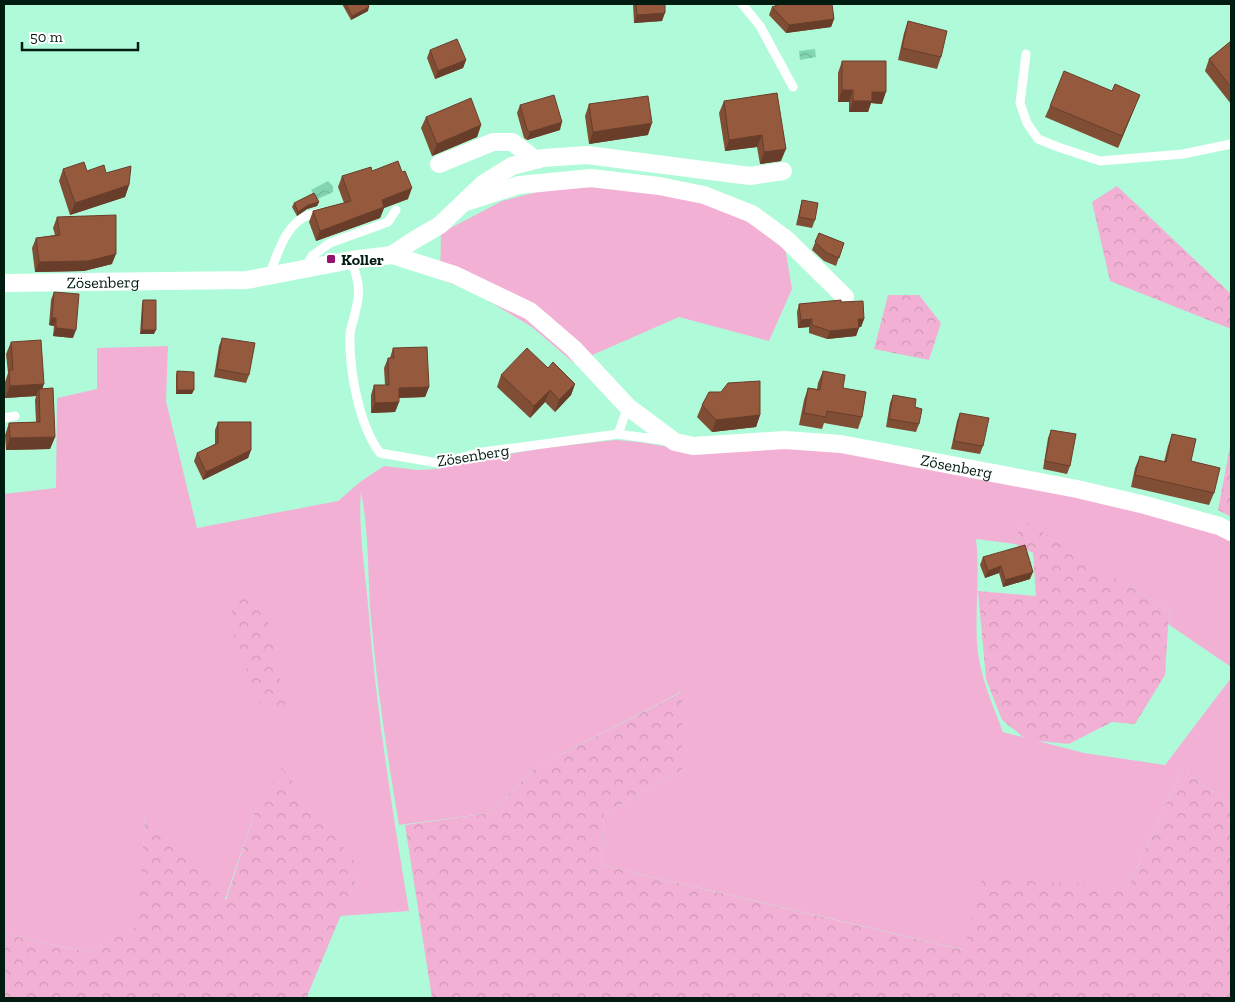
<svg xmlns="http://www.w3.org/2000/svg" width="1235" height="1002" viewBox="0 0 1235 1002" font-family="'Zilla Slab',serif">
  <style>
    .grass { fill: #f3b0d5 }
    .forest { fill: url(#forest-crowns) }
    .water { fill: url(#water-waves) }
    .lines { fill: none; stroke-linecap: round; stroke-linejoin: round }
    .lane { stroke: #fff; stroke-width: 9 }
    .street { stroke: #fff; stroke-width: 18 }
    .wall { fill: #804d35 }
    .shaded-wall { fill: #683e2b }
    .building { fill: #95593e; stroke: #683e2b }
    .poi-dot { fill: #94136d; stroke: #fff; stroke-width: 2 }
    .labels { text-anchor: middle; stroke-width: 4; stroke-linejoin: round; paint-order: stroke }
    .poi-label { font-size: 16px; font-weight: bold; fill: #001b10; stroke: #fff; text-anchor: start }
    .street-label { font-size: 16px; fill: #001b10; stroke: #fff }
  </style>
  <defs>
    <pattern id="forest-crowns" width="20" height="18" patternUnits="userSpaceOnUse" patternTransform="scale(1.25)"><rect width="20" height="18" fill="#f3b0d5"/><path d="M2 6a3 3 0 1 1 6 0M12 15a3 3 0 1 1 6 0" fill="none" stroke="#cf97b6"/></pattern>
    <pattern id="water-waves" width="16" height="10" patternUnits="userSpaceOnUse" patternTransform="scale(1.25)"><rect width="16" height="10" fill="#82d5b1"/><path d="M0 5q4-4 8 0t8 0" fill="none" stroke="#6eb697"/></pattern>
  </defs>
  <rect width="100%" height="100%" fill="#affbd9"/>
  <path class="grass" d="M588 187 685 195 733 211 785 247 792 289 769 341 679 317 574 363 532 327 477 294 440 279 441 233 502 201 541 191Z
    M168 346 166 401 197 528 338 501 360 482 384 466 417 470 437 469 470 461 550 447 616 440 639 442 674 448H786L874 451 908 466 1041 488 1172 519 1231 538V667L1168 624 1169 611 1021 520 1015 544 976 539C980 574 975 608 977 643 979 674 992 703 1003 732L1084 753 1165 765 1231 678V805L1182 770 1128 887 965 950 601 865 604 814 682 770 681 692 535 768 490 813 399 825C388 760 378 695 372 629 367 584 370 536 361 492 358 529 365 568 368 605 376 708 392 809 409 911L340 916 360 869 256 809 225 900 145 816 139 926 87 952 4 934V494L56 488 57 398 97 389V348Z"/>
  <path class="forest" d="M1117 186 1231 294V329L1110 281 1092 202Z
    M888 295H919L941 323 929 360 874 349Z
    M1231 441V517L1218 510Z
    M1021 519 1169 611 1165 675 1135 724 1112 722 1069 744 1027 740 1002 720 986 679 978 591 1036 596 1033 553 1015 544Z
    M240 594 266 613 288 715 262 710 228 620Z
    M682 692V770L604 814 601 865 964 950 982 878 1128 887 1182 770 1231 805V998H432L405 825 490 813 535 768Z
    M282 768 360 869 308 994V998H4V934L87 952 138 926 145 815 226 900 256 809Z"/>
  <path class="water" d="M815 49 816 57 800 60 799 51Z
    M328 181 333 186V192L316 200 311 190Z"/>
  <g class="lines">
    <path class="lane" d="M742 4 760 26 793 87
      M1026 54 1020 103 1027 123 1038 139 1058 147 1100 161 1183 154 1231 144
      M351 260C359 281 361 291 355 313 354 320 350 328 350 335 349 371 359 425 380 453L438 463 483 452 618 434 668 441
      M304 270 312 256 330 243 388 222 396 210
      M269 276C277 256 285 223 309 215 314 214 319 213 324 212
      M4 418 15 416
      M618 434 628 407"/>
    <g class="street">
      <path d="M439 164 493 142H512L536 160"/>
      <path d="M466 202 519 185 591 178 659 186 704 195 752 214 786 239 845 297"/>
      <path d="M392 255 411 242 440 225 483 184 512 166 543 158 587 155 750 176 783 171"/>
      <path id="s1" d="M4 283 247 280 351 260 392 255 455 275 530 311 573 348 628 407 675 442 693 446 785 440 841 444 1077 489 1145 505 1219 526 1231 532"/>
    </g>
  </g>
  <path class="wall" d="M342 4H368V11L351 20Z
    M633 4H665L662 21 634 23Z
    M772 7 834 19 831 27 786 33 769 15Z
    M908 21 941 57 937 69 898 60 904 33Z
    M1231 41V104L1205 71 1209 59Z
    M430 50 466 60 463 68 435 79 427 58Z
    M842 61 882 104 871 103 868 112H849V102H838V73Z
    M1112 91 1135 107 1118 148 1045 117 1050 106Z
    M777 93 781 161 760 164 757 147 725 151 719 113 724 101Z
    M589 104 648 135 589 144 585 116Z
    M520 105 560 130 527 140 524 138 517 113Z
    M426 117 481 125 477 137 432 156 421 128Z
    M63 169 106 173 129 185 125 197 70 215 59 181Z
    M372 171 408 199 384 208 380 218 316 241 309 222 313 211 344 203 338 187 342 176Z
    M802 200 815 220 812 228 796 225 800 208Z
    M319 202 317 206 307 209 297 216 292 207 294 203Z
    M57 217 112 264 84 271 35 272 32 248 36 238 55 235 53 228Z
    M819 233 844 243 836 266 824 261 812 250Z
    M54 292 73 338 53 336 54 326 49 325 51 300Z
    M143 300 154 334H140L142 304Z
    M841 302 864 319 861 327H859L856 336 827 339 809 333V327L798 328 797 312 799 304Z
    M222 338 249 375 246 383 214 377 219 346Z
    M11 342 42 388 55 437 50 449 6 450 5 435 9 423 36 422 35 400 36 396 5 398V382L8 373 6 354Z
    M393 348 429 387 425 397 399 398V402L395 412 371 413V395L374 385H385L384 368 388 358H390Z
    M548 368 575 384 571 395 555 412 545 402 530 418 497 387 501 375Z
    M177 371 192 394H176V375Z
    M823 371 843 388 862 417 858 429 824 423 822 429 799 425 804 400 808 388 817 389 818 383Z
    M893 395 915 407 919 424 916 432 886 427 890 403Z
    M702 405 760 415 756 427 712 432 697 417Z
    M960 413 983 446 980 454 951 449 957 421Z
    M218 422 251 450 248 458 203 480 194 461 197 453 215 444V430Z
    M1051 430 1070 466 1067 474 1043 469 1048 438Z
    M1172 434 1214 493 1209 505 1131 487 1135 468 1140 456 1164 462 1168 446Z
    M983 557 1030 579 1003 587 999 573 985 578 980 565Z"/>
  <path class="shaded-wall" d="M369 7 368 11 351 20 352 16Z
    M665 13 662 21 634 23 637 15Z
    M834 19 831 27 786 33 789 25Z
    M466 60 463 68 435 79 438 71Z
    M842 90H853L849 102H838Z
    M872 92H886L882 104 871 103 868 112H849L853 101Z
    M1140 95 1135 107 1118 148 1122 136Z
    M562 122 560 130 527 140 530 132Z
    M652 123 648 135 589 144 593 132Z
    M481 125 477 137 432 156 437 144Z
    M762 135 757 147 725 151 729 140Z
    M786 149 781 161 760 164 764 152Z
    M129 185 125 197 70 215 75 203Z
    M412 188 408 199 384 208 380 218 316 241 320 231 382 200Z
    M319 202 317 206 307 209 297 216 298 212 308 205Z
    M116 254 112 264 84 271 35 272 39 262Z
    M52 318H56L54 326 49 325Z
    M812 319 809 327 798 328 801 320Z
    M858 319H864L861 327H855Z
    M56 328 76 330 73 338 53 336Z
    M859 328 856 336 827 339 830 331Z
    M142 330H156L154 334H140Z
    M44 384 40 396 39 389 36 396 5 398 10 386Z
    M575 384 571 395 555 412 559 400Z
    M429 387 425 397 395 398 399 388Z
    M177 390H194L192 394H176Z
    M550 390 545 402 530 418 534 406Z
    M399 402 395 412 371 413 375 403Z
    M760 415 756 427 712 432 716 420Z
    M55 437 50 449 6 450 10 438Z
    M251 450 248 458 203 480 206 472Z
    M1001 566 999 573 985 578 988 571Z
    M1033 572 1030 579 1003 587 1005 580Z"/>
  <path class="building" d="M346 4H368L369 7 352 16Z
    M636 4H665V13L637 15Z
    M780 4H832L834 19 789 25 772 7Z
    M908 21 947 31 941 57 902 48Z
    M457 39 466 60 438 71 430 50Z
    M1231 41V87L1209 59Z
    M842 61H886V92H872V101H853V90H842Z
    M1064 71 1112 91 1115 84 1140 95 1122 136 1050 106Z
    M777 93 786 149 764 152 762 135 729 140 724 101Z
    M554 95 562 122 530 132 527 130 520 105Z
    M648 96 652 123 593 132 589 104Z
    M471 98 481 125 437 144 426 117Z
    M398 161 402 172 405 171 412 188 382 200 384 207 320 231 313 211 351 201 342 176 371 167 372 171Z
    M84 162 87 171 104 165 106 173 131 166 129 185 75 203 63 169Z
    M314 193 319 202 308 205 298 212 294 203Z
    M802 200 818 203 815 220 799 217Z
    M116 215V254L88 261 39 262 36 238 60 235 57 217Z
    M819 233 844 243 839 258 827 253 815 242Z
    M54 292 79 294 76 330 56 328V318H52Z
    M143 300H156V330H142Z
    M841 300V302L863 301 864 319H858L859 328 830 331 812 325V319L801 320 799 304Z
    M222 338 255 343 249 375 217 369Z
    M41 340 44 384 10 386 9 370H13L11 342Z
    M427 347 429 387 399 388V402L375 403 374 385H389L388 358H394L393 348Z
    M527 348 548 368 553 362 575 384 559 400 550 390 534 406 501 375Z
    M177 371 194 372V390H177Z
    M823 371 845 375 843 388 866 392 862 417 827 411 826 417 804 413 808 388 820 390Z
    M760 381V415L716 420 702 405 709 392H721L728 383Z
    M53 388 55 437 10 438 9 423 40 422 39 389Z
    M893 395 916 399 915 407 922 409 919 424 889 419Z
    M960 413 989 418 983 446 954 441Z
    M218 422H251V450L206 472 197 453 218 443Z
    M1051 430 1076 434 1070 466 1045 461Z
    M1172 434 1196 439 1191 461 1220 468 1214 493 1135 475 1140 456 1166 462Z
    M1025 545 1033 572 1005 580 1001 566 988 571 983 557Z"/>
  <rect class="poi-dot" x="326" y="254" width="10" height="10" rx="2.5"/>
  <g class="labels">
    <g class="poi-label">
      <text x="341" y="265">Koller</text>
    </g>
    <g class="street-label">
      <text dy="6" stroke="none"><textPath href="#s1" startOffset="99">Zösenberg</textPath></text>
      <text transform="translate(473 455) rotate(-9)" y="6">Zösenberg</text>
      <text dy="6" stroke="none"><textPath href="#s1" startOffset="1020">Zösenberg</textPath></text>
    </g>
  </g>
  <rect width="1235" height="1002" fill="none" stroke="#001b10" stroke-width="10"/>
  <path d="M22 42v8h116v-8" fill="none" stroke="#001b10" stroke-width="2.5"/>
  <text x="30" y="42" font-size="15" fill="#001b10" stroke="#ffffff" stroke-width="4" paint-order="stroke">50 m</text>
</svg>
